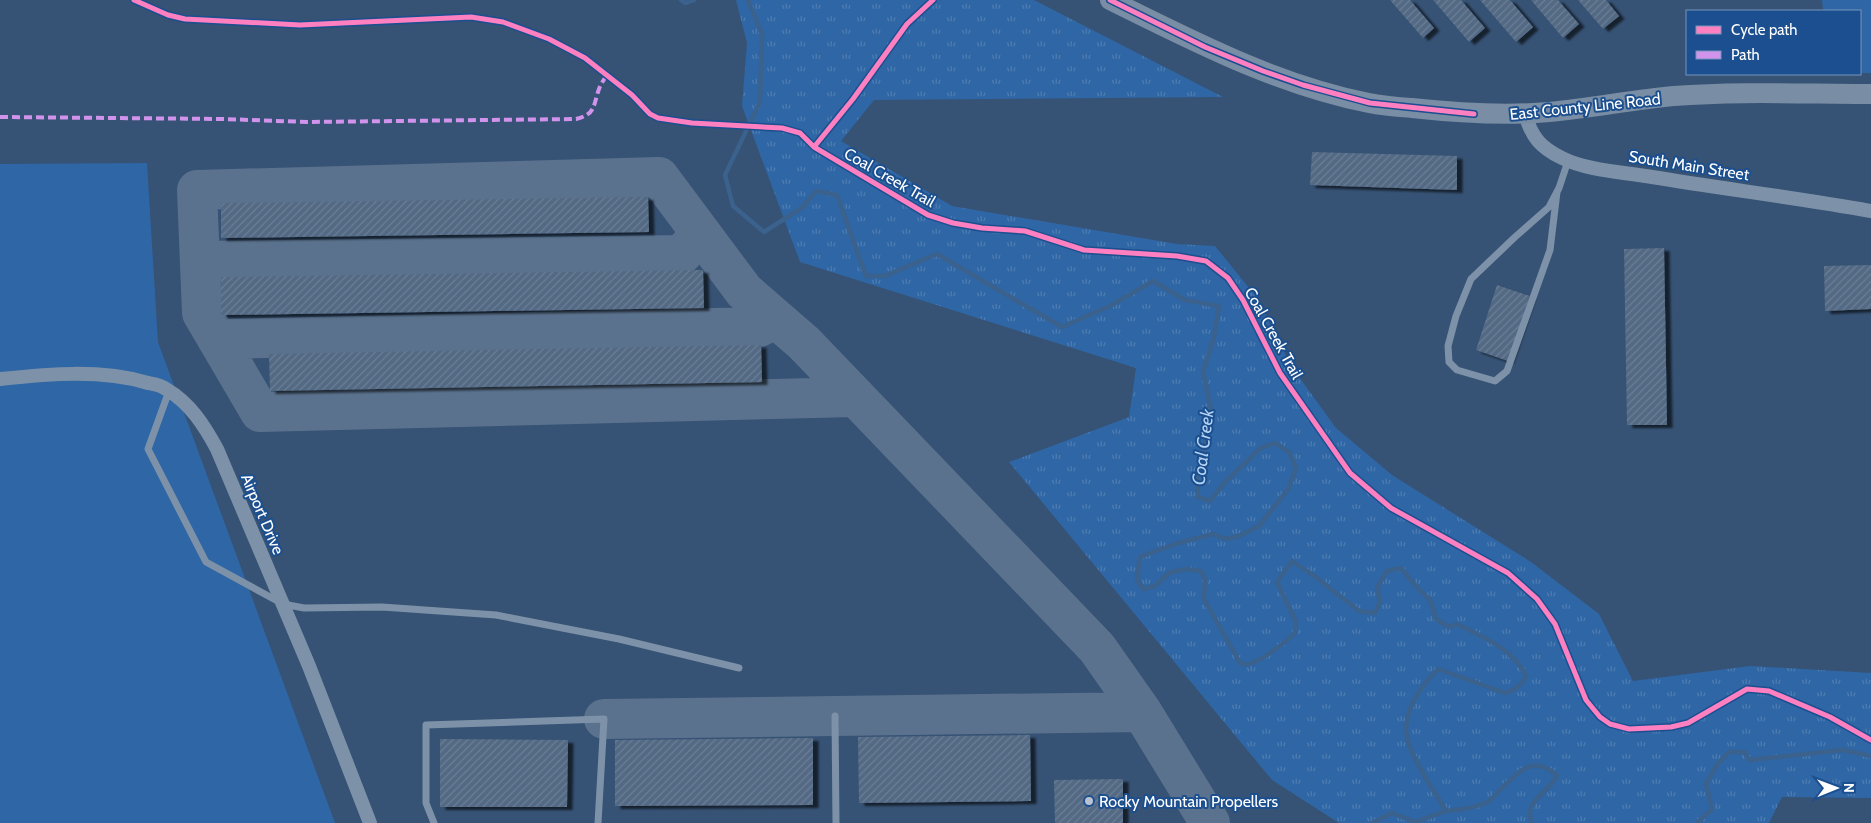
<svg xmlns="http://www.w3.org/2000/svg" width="1871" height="823" viewBox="0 0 1871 823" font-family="Cabin,sans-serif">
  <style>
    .grass { fill: #2f66a5 }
    .park { fill: url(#park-tufts) }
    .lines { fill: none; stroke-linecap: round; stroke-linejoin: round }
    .stream { stroke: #3b618d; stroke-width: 4.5 }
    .taxiway { stroke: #5a728e; stroke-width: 40 }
    .building { fill: url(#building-hatch); filter: url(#shadow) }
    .service { stroke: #7d92a8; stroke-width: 7 }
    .minor { stroke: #7d92a8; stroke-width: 14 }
    .secondary { stroke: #798da4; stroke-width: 20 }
    .quiet { stroke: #d193ec; stroke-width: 4; stroke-dasharray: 8 4; stroke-linecap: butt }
    .cycleway-casing { stroke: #1b4f8f; stroke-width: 8 }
    .cycleway { stroke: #ff80c0; stroke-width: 5 }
    .poi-dot { fill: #b9c2ce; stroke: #1b4f8f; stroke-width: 2 }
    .labels { text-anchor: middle; stroke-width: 4; stroke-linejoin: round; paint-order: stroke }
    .street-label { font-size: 16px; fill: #fff; stroke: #1b4f8f }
    .poi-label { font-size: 16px; fill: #fff; stroke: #1b4f8f; text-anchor: start }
    .water-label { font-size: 18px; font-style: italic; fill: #b5d3f5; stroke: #1b4f8f }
  </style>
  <defs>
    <pattern id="park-tufts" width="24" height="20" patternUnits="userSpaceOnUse" patternTransform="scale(1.25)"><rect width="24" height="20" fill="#2f66a5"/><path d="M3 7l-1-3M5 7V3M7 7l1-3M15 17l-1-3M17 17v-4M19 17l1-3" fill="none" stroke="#4e7db2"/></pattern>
    <pattern id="building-hatch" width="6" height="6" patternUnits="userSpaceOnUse" patternTransform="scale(1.25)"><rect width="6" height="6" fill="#526984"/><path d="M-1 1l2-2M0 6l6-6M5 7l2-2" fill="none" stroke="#6c8096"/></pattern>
    <filter id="shadow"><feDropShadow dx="5.5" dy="3" stdDeviation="1" flood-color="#0009"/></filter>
  </defs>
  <rect width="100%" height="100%" fill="#365274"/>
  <path class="grass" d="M1822 0H1871V73H1860V11H1823Z
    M147 163 158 342 335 823H0V164Z"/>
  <path class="park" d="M736 0H1034L1223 97 874 100 841 141 952 206 1177 244 1215 246 1258 299 1291 366 1336 428 1392 475 1531 562 1599 614 1633 681 1750 666 1871 673V798L1782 797 1769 823H1339L1272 780 1009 462 1129 417 1136 368 800 262 742 106 747 43Z"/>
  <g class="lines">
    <path class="stream" d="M681 0 685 3 694 0
      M748 0 762 34 760 102 725 175 733 206 764 232 803 207 816 191 837 195 866 276H885L937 254 1062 327 1110 306 1153 281 1185 300 1219 306 1214 337 1203 372 1211 409 1202 461 1197 477 1198 497 1210 501 1226 481 1261 448 1275 443 1289 452 1296 468 1289 488 1259 526 1239 536 1226 539 1213 534 1175 544 1140 557 1137 579 1143 589 1155 586 1169 573 1185 569 1201 571 1205 579 1204 599 1240 663C1241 663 1248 665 1248 664 1259 663 1287 641 1295 633L1296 622 1277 582 1292 561 1313 575 1359 611 1375 613 1380 602 1377 588 1387 571 1401 568 1416 586 1430 600 1436 619 1449 627 1457 624C1481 636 1515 650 1526 676 1521 686 1515 690 1505 693L1438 669C1422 685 1406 707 1406 731 1407 752 1434 791 1446 811 1460 810 1475 808 1488 802 1492 799 1496 794 1499 791 1518 772 1532 754 1557 775 1552 791 1522 800 1532 823
      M1372 823 1392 813 1415 822 1446 811
      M1697 823 1712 809 1706 784 1716 766 1729 752H1745L1749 760 1843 750 1871 756"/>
    <path class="taxiway" d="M200 261 681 255 701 234
      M217 339 759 327 775 319
      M856 397 260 412 202 313 197 190 659 177 744 291 804 343 1097 648 1142 712 1210 823
      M604 719 1142 712"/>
  </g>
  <path class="building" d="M1390 0H1410L1434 28 1423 38Z
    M1433 0H1461L1485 28 1469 42Z
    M1480 0H1510L1533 27 1516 42Z
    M1531 0H1558L1579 24 1563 38Z
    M1578 0H1606L1619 16 1603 29Z
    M1312 152 1457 156V190L1310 185Z
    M648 197 649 232 221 238V203Z
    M1664 248 1667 425H1627L1624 249Z
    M1871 265V309L1825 311 1824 266Z
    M703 270 704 308 221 315V277Z
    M1497 285 1530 296 1508 361 1476 350Z
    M761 345 762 382 270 391 269 354Z
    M1030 735 1031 801 859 803 858 737Z
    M813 738V805L615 806V740Z
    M440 739 568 740 567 807H440Z
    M1123 779V823H1055L1054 780Z"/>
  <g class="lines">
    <path class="service" d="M1557 192 1550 250 1507 371 1495 381 1457 370 1449 362 1448 346 1456 316 1471 279 1515 237 1549 207 1559 188 1568 161
      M169 391 148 449 206 562 283 604 304 608 382 607 496 615 619 639 739 668
      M835 716 836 823
      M434 823 426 803V725L604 719 598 823"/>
    <path class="minor" d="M1525 113C1531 137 1541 148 1562 158 1588 171 1624 172 1652 177 1725 189 1798 198 1871 211
      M0 379C48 374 101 369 148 383 154 384 161 385 166 389 190 403 204 425 217 449L309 666 370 823"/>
    <path class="secondary" d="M1110 0C1193 41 1277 85 1369 103 1383 106 1398 107 1412 108 1458 113 1503 116 1549 112 1591 108 1632 100 1674 96 1739 91 1806 94 1871 94"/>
    <path class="quiet" d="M0 117 223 119 307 122 576 119C596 114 593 106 599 89 601 84 604 79 607 75"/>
    <g class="cycleway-casing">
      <path id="cycleway" d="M134 0 168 15 185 19 300 25 471 17 503 22 549 39 585 58 632 95 650 114 658 118 692 123 782 128 800 133 814 147 928 215 953 223 982 228 1025 231 1084 250 1177 256 1206 261 1228 278 1243 300 1280 373 1350 473 1391 508 1508 573 1537 599 1555 624 1586 700 1600 717 1610 724 1629 729 1671 727 1688 723 1747 689 1769 691 1830 717 1871 740
        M1110 0 1205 47 1263 71 1303 85 1370 103 1474 114
        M814 147 853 99 907 24 933 0"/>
    </g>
    <use href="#cycleway" class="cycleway"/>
  </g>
  <circle class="poi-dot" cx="1089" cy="801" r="5"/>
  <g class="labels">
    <g class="street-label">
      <text transform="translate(1585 106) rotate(-6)" y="6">East County Line Road</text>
      <text transform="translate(1689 165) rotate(9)" y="6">South Main Street</text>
      <text transform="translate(890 177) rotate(30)" y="6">Coal Creek Trail</text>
      <text transform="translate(1274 333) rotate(61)" y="6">Coal Creek Trail</text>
      <text transform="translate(263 514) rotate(67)" y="6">Airport Drive</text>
    </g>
    <g class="poi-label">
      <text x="1099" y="807">Rocky Mountain Propellers</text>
    </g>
    <g class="water-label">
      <text transform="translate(1203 447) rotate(-83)" y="6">Coal Creek</text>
    </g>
  </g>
  <rect x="1686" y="10" width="175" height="65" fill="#1b4f8f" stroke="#7695bc"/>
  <rect x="1696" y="26" width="25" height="8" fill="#ff80c0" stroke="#7695bc"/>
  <text x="1731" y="35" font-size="15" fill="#ffffff">Cycle path</text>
  <rect x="1696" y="51" width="25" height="8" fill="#d193ec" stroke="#7695bc"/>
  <text x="1731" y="60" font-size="15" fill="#ffffff">Path</text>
  <g transform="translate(1836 788) rotate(89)" stroke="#1b4f8f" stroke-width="4" paint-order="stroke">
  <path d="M0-4L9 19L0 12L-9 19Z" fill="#ffffff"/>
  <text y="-8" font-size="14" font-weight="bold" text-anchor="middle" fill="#ffffff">N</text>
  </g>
</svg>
